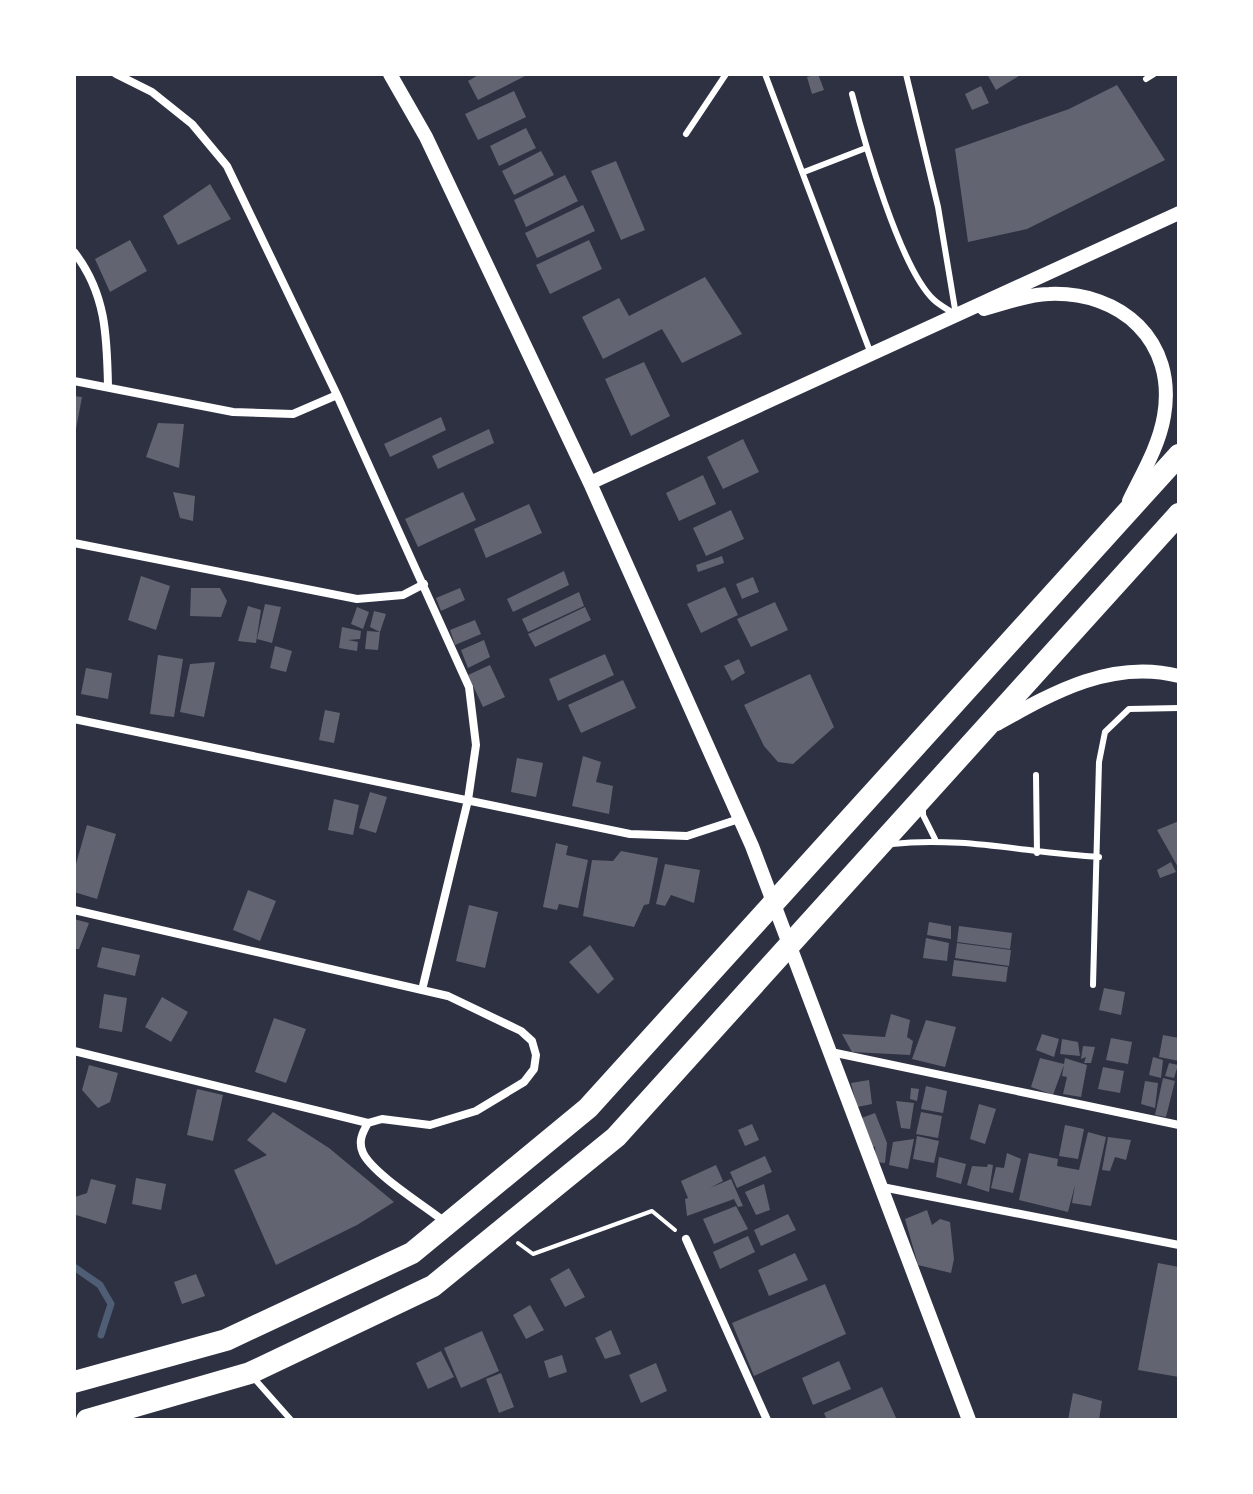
<svg xmlns="http://www.w3.org/2000/svg" width="1253" height="1494" viewBox="0 0 1253 1494" font-family="'PT Serif',serif">
  <style>
    .lines { fill: none; stroke-linecap: round; stroke-linejoin: round }
    .stream { stroke: #4f5d75; stroke-width: 7 }
    .building { fill: #626471 }
    .path { stroke: #fff; stroke-width: 4 }
    .service { stroke: #fff; stroke-width: 6 }
    .minor { stroke: #fff; stroke-width: 8 }
    .tertiary { stroke: #fff; stroke-width: 14 }
    .trunk { stroke: #fff; stroke-width: 22 }
  </style>
  <rect width="100%" height="100%" fill="#2d3142"/>
  <g class="lines">
    <path class="stream" d="M74 1267 100 1285 111 1304 101 1335"/>
  </g>
  <path class="building" d="M480 74H529L478 100 468 81Z
    M818 74 824 90 812 94 807 77Z
    M987 74H1022L996 90Z
    M1117 85 1165 160 1027 229 968 242 955 149 1069 109Z
    M981 86 989 103 972 110 965 94Z
    M514 91 526 117 478 140 465 114Z
    M526 128 536 148 499 166 490 146Z
    M541 151 554 175 514 195 502 171Z
    M616 161 645 230 621 240 591 171Z
    M565 175 578 201 526 227 514 200Z
    M210 184 231 219 178 245 163 216Z
    M583 205 595 231 537 258 525 233Z
    M130 240 147 271 110 292 95 259Z
    M589 240 602 269 550 294 536 265Z
    M705 277 742 334 682 363 662 329 603 359 582 317 619 298 629 316Z
    M644 362 670 416 631 436 605 379Z
    M74 396 82 397 76 429H74Z
    M441 417 446 430 390 457 384 444Z
    M158 423 184 424 179 468 146 457Z
    M489 429 494 443 438 469 432 456Z
    M743 439 759 472 723 489 707 457Z
    M703 475 716 504 679 521 666 493Z
    M173 492 195 496 193 521 180 518Z
    M463 492 476 520 418 547 405 519Z
    M529 504 542 533 486 558 474 529Z
    M731 510 744 539 706 556 693 528Z
    M722 556 724 563 698 572 696 565Z
    M564 571 569 585 513 612 507 599Z
    M141 576 170 586 156 630 128 620Z
    M753 577 759 592 742 599 736 584Z
    M725 587 738 615 701 633 687 604Z
    M191 588H220L227 601 221 617 190 616Z
    M460 588 465 600 441 611 436 598Z
    M579 592 584 606 528 632 522 619Z
    M775 602 788 630 751 647 737 619Z
    M265 604 281 607 272 643 257 639Z
    M248 606 261 610 256 643 238 641Z
    M357 607 369 612 363 629 351 624Z
    M585 607 591 620 535 647 528 634Z
    M374 611 386 614 380 632 370 627Z
    M475 620 481 634 455 645 450 630Z
    M342 627 361 631 360 639 348 640 358 642 357 651 339 648Z
    M367 631 380 632 378 650 365 649Z
    M484 640 490 657 468 668 461 650Z
    M275 646 292 651 286 672 270 668Z
    M605 654 614 675 558 701 549 679Z
    M158 655 183 659 174 717 150 714Z
    M739 659 745 673 732 681 724 666Z
    M215 662 204 717 180 712 190 664Z
    M490 665 505 697 483 707 468 675Z
    M86 668 112 673 108 699 81 694Z
    M810 674 834 727 793 764 778 762 764 746 744 705Z
    M623 680 636 708 581 733 568 705Z
    M325 710 340 713 334 743 319 740Z
    M583 756 601 762 596 782 613 786 609 814 572 806Z
    M517 758 543 763 536 797 511 792Z
    M370 792 387 797 376 833 359 828Z
    M334 799 359 805 353 835 328 830Z
    M1179 821V869L1157 830Z
    M87 825 116 834 97 899 74 892V871Z
    M556 843 568 846 566 855 588 860 578 908 559 904 557 910 543 907Z
    M621 851 658 858 649 904 644 905 634 927 583 916 592 860 613 861Z
    M1171 862 1176 872 1160 878 1157 870Z
    M665 864 700 870 694 903 671 895 665 906 656 904Z
    M248 890 276 901 260 941 233 930Z
    M469 905 498 912 485 968 456 961Z
    M74 919 89 923 79 949H74Z
    M929 922 951 926V939L927 935Z
    M959 926 1012 933 1010 949 957 942Z
    M926 938 949 943 947 961 923 958Z
    M957 943 1011 950 1009 966 955 958Z
    M590 945 614 979 598 994 569 962Z
    M102 947 140 955 135 976 97 967Z
    M954 960 1008 967 1006 982 952 976Z
    M1104 988 1125 992 1121 1015 1099 1010Z
    M104 994 127 998 122 1032 99 1028Z
    M162 997 188 1012 171 1042 145 1027Z
    M891 1014 910 1020 907 1037 913 1041 910 1055 852 1052 842 1034 885 1037Z
    M274 1018 306 1029 286 1083 255 1072Z
    M926 1020 956 1027 945 1067 912 1059Z
    M1042 1034 1059 1039 1054 1057 1036 1050Z
    M1163 1035 1179 1038V1061L1159 1057Z
    M1111 1038 1132 1042 1128 1064 1106 1060Z
    M1062 1039 1078 1042 1080 1056 1060 1054Z
    M1083 1046 1095 1047 1091 1063H1084L1086 1057 1081 1059Z
    M1153 1057 1163 1060 1161 1078 1149 1075Z
    M1040 1058 1064 1064 1065 1058 1087 1065 1081 1097 1063 1094 1067 1077 1062 1076 1064 1065 1053 1095 1031 1087Z
    M1169 1063 1178 1065 1174 1078 1165 1076Z
    M89 1065 118 1073 110 1102 98 1108 82 1090Z
    M1103 1067 1124 1071 1120 1093 1098 1089Z
    M1163 1078 1175 1081 1166 1117 1155 1115Z
    M869 1080 872 1104 857 1107 851 1083Z
    M1145 1081 1158 1083 1155 1108 1141 1104Z
    M926 1086 947 1091 943 1113 921 1109Z
    M911 1088 919 1089 917 1101 910 1099Z
    M197 1089 223 1095 213 1141 187 1135Z
    M896 1101 914 1103 910 1129 901 1128Z
    M979 1104 996 1109 985 1144 970 1139Z
    M273 1112 329 1148 394 1202 357 1225 276 1265 234 1170 267 1155 247 1140Z
    M921 1112 942 1116 938 1138 916 1134Z
    M875 1113 887 1143 885 1163 876 1162 875 1147 870 1146 859 1119Z
    M752 1124 759 1140 745 1146 738 1130Z
    M1065 1125 1084 1129 1078 1159 1059 1156Z
    M1088 1132 1106 1137 1091 1206 1072 1203 1075 1185 1068 1212 1019 1200 1029 1153 1058 1159 1057 1166 1079 1170Z
    M917 1136 939 1141 934 1163 913 1159Z
    M1108 1137 1131 1140 1126 1160 1115 1157 1110 1171 1102 1170Z
    M914 1139 908 1169 889 1165 893 1142Z
    M1007 1153 1021 1159 1013 1193 991 1188 996 1167 1004 1168Z
    M765 1156 772 1172 737 1188 730 1172Z
    M939 1157 966 1164 961 1184 936 1177Z
    M988 1164 993 1165 989 1192 967 1185 972 1166 987 1167Z
    M716 1165 723 1181 710 1188 731 1179 743 1206 738 1207 734 1199 687 1216 685 1199 688 1198 681 1181Z
    M136 1178 166 1184 161 1210 132 1204Z
    M91 1179 116 1185 106 1224 76 1215 75 1197 87 1193Z
    M764 1184 770 1210 756 1215 745 1192Z
    M736 1206 748 1229 714 1244 703 1219Z
    M927 1210 932 1225 940 1219 950 1222 954 1259 951 1273 918 1265 905 1219Z
    M788 1214 796 1230 761 1246 754 1230Z
    M748 1236 755 1252 720 1269 713 1252Z
    M795 1253 808 1280 769 1296 758 1270Z
    M1158 1263 1179 1267V1377L1138 1370Z
    M569 1268 585 1297 565 1307 550 1279Z
    M196 1274 205 1296 182 1304 174 1282Z
    M825 1284 846 1334 754 1376 732 1323Z
    M530 1305 544 1330 526 1339 513 1315Z
    M611 1330 621 1354 605 1359 595 1338Z
    M482 1331 499 1371 461 1388 444 1348Z
    M441 1351 454 1377 428 1389 416 1363Z
    M562 1355 567 1372 549 1378 544 1361Z
    M839 1361 851 1389 813 1405 802 1378Z
    M656 1363 667 1391 641 1403 629 1375Z
    M501 1373 514 1407 499 1413 486 1379Z
    M882 1387 897 1420H827L824 1413Z
    M1073 1393 1102 1401 1099 1420H1068Z"/>
  <g class="lines">
    <path class="path" d="M518 1243 533 1254 652 1211 675 1230"/>
    <path class="service" d="M765 74 871 354
      M906 74 938 207 956 315
      M1146 79 1154 74
      M852 94C864 141 900 267 933 299 939 305 947 309 953 313
      M686 134 726 74
      M804 172 866 148
      M1036 775 1037 853
      M923 806V815L935 839
      M892 844C961 836 1029 853 1099 857
      M1093 985 1099 762 1105 732 1129 709 1179 708
      M252 1376 291 1420"/>
    <path class="minor" d="M116 74 152 92 192 124 227 166 337 395 469 687 476 745 468 800 422 990
      M74 252C106 293 107 336 108 386
      M74 381 233 412 293 414 337 395
      M74 543 357 599 403 595 424 584
      M74 719 630 834 687 836 739 819
      M74 910 448 996 521 1031 532 1041 536 1055 534 1069 524 1082 476 1111 430 1125 382 1119 368 1123C362 1133 358 1142 363 1153 373 1174 425 1206 445 1222
      M74 1051 368 1123
      M831 1052 1179 1125
      M882 1187 1179 1245
      M686 1239 767 1420"/>
    <path class="tertiary" d="M390 74 426 137 590 483 752 846 969 1420
      M984 309C1004 304 1028 294 1049 294 1121 291 1177 341 1164 416 1159 446 1142 474 1129 501
      M590 483 1179 213
      M997 724C1054 692 1112 659 1179 676"/>
    <path class="trunk" d="M74 1382 226 1340 412 1253 588 1108 1179 455
      M87 1420 250 1373 433 1286 616 1137 1179 514"/>
  </g>
  <rect width="1253" height="1494" fill="none" stroke="#ffffff" stroke-width="152"/>
</svg>
